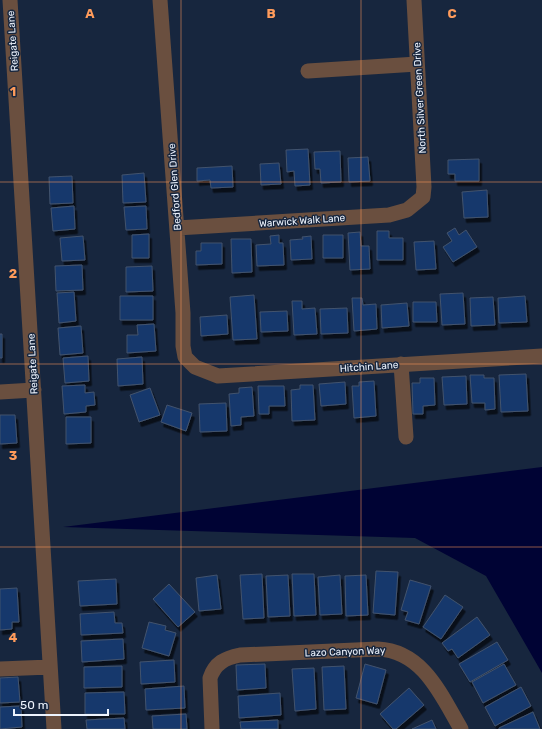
<svg xmlns="http://www.w3.org/2000/svg" width="542" height="729" viewBox="0 0 542 729" font-family="Rubik,sans-serif">
  <style>
    .water { fill: #000334 }
    .building { fill: #17386c; stroke: #42536d; filter: url(#shadow) }
    .lines { fill: none; stroke-linecap: round; stroke-linejoin: round }
    .street { stroke: #6a4f3f; stroke-width: 15 }
    .grid { fill: none; stroke: #ff9b5b; stroke-width: 1; stroke-opacity: 0.55 }
    .labels { text-anchor: middle; stroke-width: 3; stroke-linejoin: round; paint-order: stroke }
    .street-label { font-size: 10px; fill: #edf3fd; stroke: #17263e }
    .grid-label { font-size: 13px; text-anchor: middle; font-weight: bold; fill: #ff9b5b; stroke: #17263e; stroke-width: 3; stroke-linejoin: round; paint-order: stroke }
  </style>
  <defs>
    <filter id="shadow"><feDropShadow dx="2.5" dy="4.5" stdDeviation="0" flood-color="#0009"/></filter>
  </defs>
  <rect width="100%" height="100%" fill="#17263e"/>
  <path class="water" d="M542 467V673L486 576 415 538 63 527Z"/>
  <path class="building" d="M308 149 310 185 295 186 294 171 287 172 286 150Z
    M340 151 341 182 321 183 320 169H315L314 152Z
    M368 157 370 181 349 182 348 158Z
    M479 159V181H455V174H448V160Z
    M279 163 281 184 261 185 260 164Z
    M232 166 233 187 211 188 210 180 197 181V168Z
    M144 173 146 202 123 203 122 175Z
    M72 176 73 203 50 204 49 177Z
    M487 190 488 217 464 218 462 192Z
    M74 206 75 229 53 231 51 208Z
    M146 206 147 229 126 230 124 207Z
    M455 228 459 235 466 230 477 247 453 262 443 247 452 241 447 233Z
    M377 231H389V238H403V260H377Z
    M360 232 361 246H369L370 269 350 270 348 233Z
    M149 234V258H132V235Z
    M279 235V243H283L284 265 257 266 256 245 271 244 270 236Z
    M323 235H343V258H323Z
    M83 236 85 260 62 261 60 238Z
    M311 236 312 259 291 260 290 240 303 239 302 237Z
    M231 239H251L252 272 232 273Z
    M434 241 436 269 416 270 414 242Z
    M201 243H222V264L196 265V251H201Z
    M82 265 83 290 56 291 55 266Z
    M152 266 153 291 126 292V267Z
    M74 292 76 321 59 323 57 293Z
    M463 293 465 324 442 325 440 294Z
    M254 295 257 339 233 340 230 297Z
    M120 296H153V320H120Z
    M525 296 527 322 499 323 498 298Z
    M493 297 495 325 471 326 470 298Z
    M352 298H362L363 305 376 304 377 329 354 331Z
    M292 301H302V309L315 308 317 334 294 335Z
    M413 302H436L437 322H413Z
    M407 303 409 326 382 328 381 305Z
    M347 308 348 333 321 334 320 309Z
    M287 311 288 331 261 332 260 312Z
    M227 315 228 334 201 336 200 317Z
    M154 324 156 351 127 353V335H138L137 325Z
    M81 326 83 353 60 355 58 328Z
    M0 334H2V358H0Z
    M88 356 89 381 65 383 63 358Z
    M142 357 143 384 118 386 117 359Z
    M526 374 528 411 501 412 499 375Z
    M470 375H484V378H494L495 409 485 410V403H472Z
    M466 376 467 404 444 405 442 377Z
    M420 378H434L435 405 423 406V414H413L412 383H420Z
    M374 381 376 416 354 418 352 386H359V382Z
    M345 382 346 404 321 406 319 384Z
    M85 385V393L94 392 95 405 86 406V412L64 414 62 386Z
    M300 385H313L315 420 292 421 291 390 300 389Z
    M258 386H284L285 406H269V414H259Z
    M252 387 254 416 241 417V425L231 426 229 394 239 393V388Z
    M150 388 160 415 139 422 130 395Z
    M226 403 227 431 200 432 199 404Z
    M167 405 192 413 186 431 161 422Z
    M0 415H15L17 443 0 444Z
    M66 417H91V443L66 444Z
    M376 571 398 572 395 615 373 613Z
    M262 574 264 618 243 619 240 575Z
    M292 574H314L316 615 294 616Z
    M217 575 221 609 199 611 196 578Z
    M288 575 290 616 268 617 266 576Z
    M340 575 342 614 320 615 318 577Z
    M366 575 368 615 346 616 345 576Z
    M116 579 117 604 80 606 78 581Z
    M410 580 431 586 419 624 405 620 408 612 401 610Z
    M169 584 195 612 178 627 153 599Z
    M17 588 19 622H12V629L0 630V589Z
    M445 595 463 607 441 639 423 627Z
    M114 612 115 623H122L123 633 81 635 80 614Z
    M477 617 490 635 458 658 452 649 448 651 442 643Z
    M149 622 166 626 165 630 176 633 169 656 142 648Z
    M123 639 124 659 82 662 81 641Z
    M497 642 508 660 470 682 459 664Z
    M174 660 175 682 141 684 140 662Z
    M265 664 266 688 237 690 236 665Z
    M365 664 386 670 377 704 356 698Z
    M504 664 516 685 483 703 472 682Z
    M122 666V687L84 688V667Z
    M344 666 346 709 324 710 322 667Z
    M314 668 316 709 295 711 292 669Z
    M18 677 20 702 0 703V678Z
    M184 686 185 708 146 710 145 689Z
    M521 687 531 706 495 726 485 707Z
    M409 688 424 705 396 729H393L380 714Z
    M124 692 125 714H85V693Z
    M280 693 281 715 239 718 238 696Z
    M21 706 22 727 0 729V707Z
    M533 712 540 729H499V728Z
    M186 714 187 729H153L152 716Z
    M124 718 125 729H87L86 720Z
    M278 720V729H241L240 722Z
    M432 720 436 729H412Z"/>
  <g class="lines">
    <path class="street" d="M10 0 54 729
      M160 0 183 313V346L185 357 195 367 218 376 542 356
      M308 71 417 64
      M177 228 389 215 407 210 423 197 424 187 414 0
      M401 364 406 437
      M0 392 34 390
      M0 669 50 667
      M212 729 210 678C215 663 225 658 240 655L378 649C423 651 441 695 461 729"/>
  </g>
  <path class="grid" d="M181 0V729M361 0V729M0 182H542M0 364H542M0 547H542"/>
  <g class="labels">
    <g class="street-label">
      <text transform="translate(12 41) rotate(-94)" y="4">Reigate Lane</text>
      <text transform="translate(419 98) rotate(-93)" y="4">North Silver Green Drive</text>
      <text transform="translate(174 187) rotate(-94)" y="4">Bedford Glen Drive</text>
      <text transform="translate(302 220) rotate(-4)" y="4">Warwick Walk Lane</text>
      <text transform="translate(32 364) rotate(-93)" y="4">Reigate Lane</text>
      <text transform="translate(369 366) rotate(-4)" y="4">Hitchin Lane</text>
      <text transform="translate(345 651) rotate(-2)" y="4">Lazo Canyon Way</text>
    </g>
  </g>
  <g class="grid-label">
    <text x="90" y="18">A</text>
    <text x="271" y="18">B</text>
    <text x="452" y="18">C</text>
    <text x="13" y="96">1</text>
    <text x="13" y="278">2</text>
    <text x="13" y="460">3</text>
    <text x="13" y="642">4</text>
  </g>
  <path d="M14 709v6h94v-6" fill="none" stroke="#edf3fd" stroke-width="2"/>
  <text x="20" y="709" font-size="12" fill="#edf3fd" stroke="#17263e" stroke-width="3" paint-order="stroke">50 m</text>
</svg>
